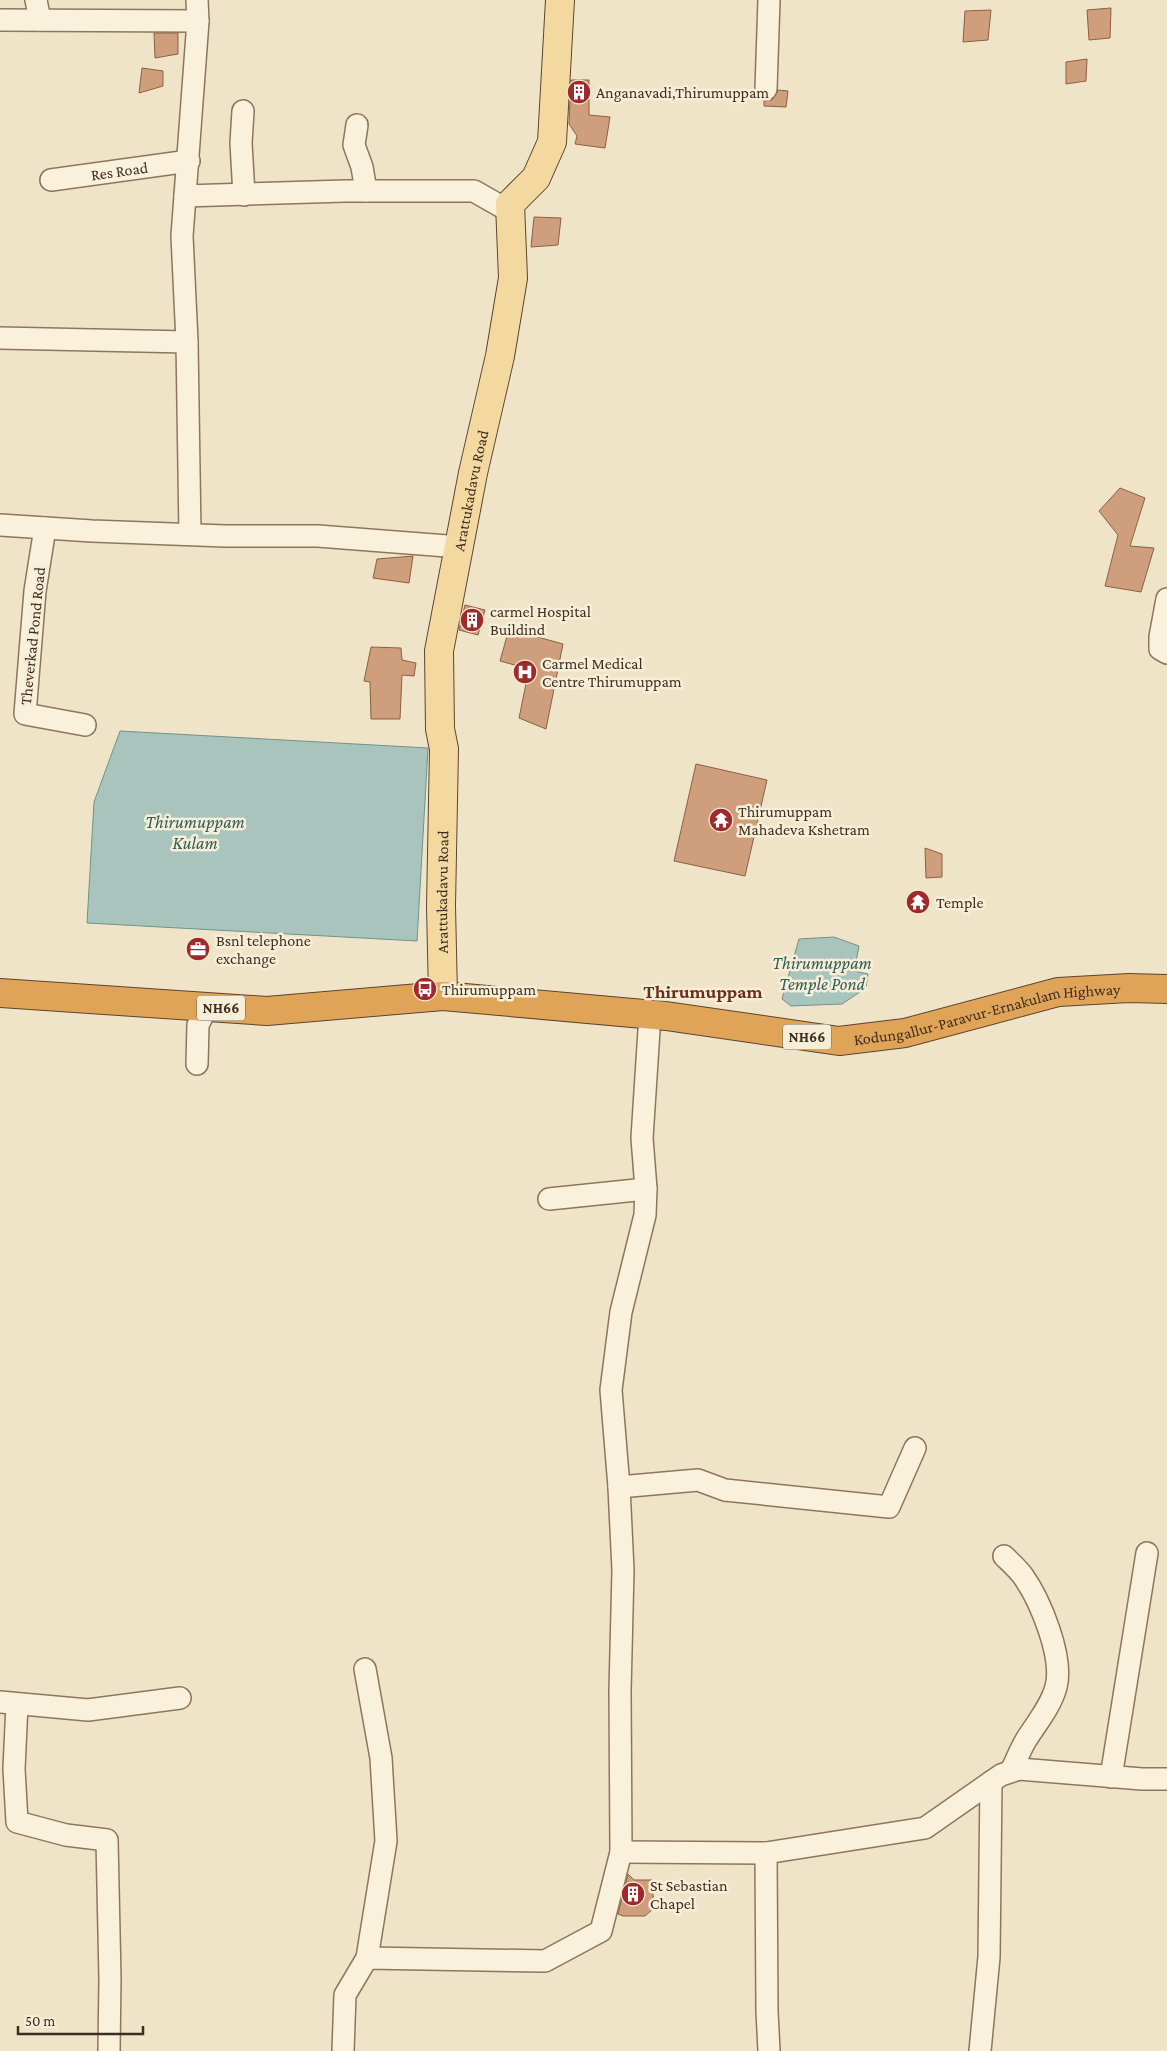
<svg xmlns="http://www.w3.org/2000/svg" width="1167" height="2051" viewBox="0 0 1167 2051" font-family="'Crimson Pro',serif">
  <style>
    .water { fill: #a9c4bc; stroke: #6f938a }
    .building { fill: #cf9f7d; stroke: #8d5f41 }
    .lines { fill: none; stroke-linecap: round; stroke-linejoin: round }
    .minor-casing { stroke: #8d765c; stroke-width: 24 }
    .major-casing { stroke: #5b4430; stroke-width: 30 }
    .highway-casing { stroke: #5b4430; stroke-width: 30 }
    .minor { stroke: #faf1dc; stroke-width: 21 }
    .major { stroke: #f3d9a0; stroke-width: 28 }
    .highway { stroke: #e0a458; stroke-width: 28 }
    .labels { text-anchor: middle; stroke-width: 5; stroke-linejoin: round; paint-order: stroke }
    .shield { fill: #f7eed8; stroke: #756857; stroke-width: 1 }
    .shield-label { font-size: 15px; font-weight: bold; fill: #3d2e20 }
    .poi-label { font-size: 16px; fill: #3d2e20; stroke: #f7eed8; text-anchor: start }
    .street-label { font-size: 16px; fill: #3d2e20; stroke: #f7eed8 }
    .water-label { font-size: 18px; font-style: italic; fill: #2f5d5a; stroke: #f7eed8 }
    .quarter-label { font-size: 19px; font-weight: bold; fill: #6b2e1e; stroke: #f7eed8 }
  </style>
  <rect width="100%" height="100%" fill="#f0e4c8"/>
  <path class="water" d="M120 731 428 748 417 941 87 923 94 802Z
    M834 937 859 946 854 971 868 974 866 988 842 1004 791 1006 782 999 799 939Z"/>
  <path class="building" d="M1111 8 1110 38 1089 40 1087 10Z
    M991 10 988 40 963 42 965 11Z
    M154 33H178V54L155 58Z
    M1087 59 1086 81 1066 84V62Z
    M142 68 163 71V86L139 93Z
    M571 80H589V115L610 117 605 148 575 144 577 136 569 124Z
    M778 90 788 91 786 107 764 106V101L772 100Z
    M534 217 561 218 558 245 531 247Z
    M1120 488 1145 498 1130 546 1154 548 1141 592 1105 586 1118 535 1099 511Z
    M413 556 409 583 373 578 377 559Z
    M465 605 485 610 478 635 459 630Z
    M509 629 563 644 546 729 519 718 529 669 500 661Z
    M371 647 401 648 402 660 416 663 414 676 402 675 400 719H371L370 682 364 681Z
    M696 764 767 780 745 876 674 861Z
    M925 848 942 854V877L926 878Z
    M628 1874 634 1880H652L654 1908 645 1916H623L618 1914Z"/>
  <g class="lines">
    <g class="minor-casing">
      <g id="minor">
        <path d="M36 0 40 20"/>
        <path d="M0 20 198 21"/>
        <path d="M766 89 769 0"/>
        <path d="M243 111 241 143 244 195"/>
        <path d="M357 125 354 145 362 167 366 191"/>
        <path id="s1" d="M51 180 189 161"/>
        <path d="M185 196 345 191H474L511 212"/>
        <path d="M0 338 187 342"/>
        <path d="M0 525 92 531 225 536H318L460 547"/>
        <path d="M45 528 35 591 25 714 85 725"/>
        <path d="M190 534 187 342 182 236 198 21 197 0"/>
        <path d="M1167 599 1160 637V649L1167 653"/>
        <path d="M197 1064 198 1025 207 1007"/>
        <path d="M549 1199 646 1189"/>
        <path d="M619 1487 698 1480 725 1490 889 1507 915 1448"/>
        <path d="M1004 1556C1010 1562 1018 1569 1023 1576 1040 1600 1064 1657 1056 1687 1051 1706 1036 1724 1026 1740 1020 1750 1016 1761 1011 1771"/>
        <path d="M365 1669 381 1758 386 1841 367 1958"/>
        <path d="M0 1702 88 1710 180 1698"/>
        <path d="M17 1704 14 1769 17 1822 66 1835 107 1840 110 1979 109 2051"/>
        <path d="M1111 1777 1147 1553"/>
        <path d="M621 1852 766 1853 925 1828 1001 1775 1019 1769 1142 1779H1167"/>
        <path d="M766 1853 767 2011 769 2051"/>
        <path d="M343 2051 345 1995 367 1958 545 1961 601 1931 621 1852 620 1691 623 1570 619 1487 611 1390 621 1312 645 1215 646 1189 642 1138 650 1015"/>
        <path d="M980 2051 989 1957 991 1782"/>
      </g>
    </g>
    <g class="major-casing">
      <g id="major">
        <path id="s2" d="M443 996 441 906 444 749 440 729 439 651 473 473 500 356 513 278 510 204 536 178 552 142 560 0"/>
      </g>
    </g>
    <g class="highway-casing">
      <g id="highway">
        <path id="s3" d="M0 993 267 1011 443 996 666 1016 839 1041 905 1033 1058 992 1129 988 1167 989"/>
      </g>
    </g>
    <use href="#minor" class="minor"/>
    <use href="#major" class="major"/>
    <use href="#highway" class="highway"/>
  </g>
  <defs>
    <g id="building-disc" transform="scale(1.25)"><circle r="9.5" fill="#9e2a2b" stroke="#f7eed8"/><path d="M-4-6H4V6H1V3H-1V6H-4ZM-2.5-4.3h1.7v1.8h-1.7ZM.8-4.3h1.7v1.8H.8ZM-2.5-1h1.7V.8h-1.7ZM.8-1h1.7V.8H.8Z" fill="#fff"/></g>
    <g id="hospital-disc" transform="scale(1.25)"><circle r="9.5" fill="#9e2a2b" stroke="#f7eed8"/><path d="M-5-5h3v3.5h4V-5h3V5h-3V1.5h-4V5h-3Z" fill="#fff"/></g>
    <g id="temple-disc" transform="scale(1.25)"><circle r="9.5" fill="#9e2a2b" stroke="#f7eed8"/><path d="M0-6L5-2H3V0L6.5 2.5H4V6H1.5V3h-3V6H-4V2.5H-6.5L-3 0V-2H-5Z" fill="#fff"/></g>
    <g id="office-disc" transform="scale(1.25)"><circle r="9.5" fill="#9e2a2b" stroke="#f7eed8"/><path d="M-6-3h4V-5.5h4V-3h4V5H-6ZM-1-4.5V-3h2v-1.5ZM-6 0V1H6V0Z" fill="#fff"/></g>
    <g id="bus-disc" transform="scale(1.25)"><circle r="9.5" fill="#9e2a2b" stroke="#f7eed8"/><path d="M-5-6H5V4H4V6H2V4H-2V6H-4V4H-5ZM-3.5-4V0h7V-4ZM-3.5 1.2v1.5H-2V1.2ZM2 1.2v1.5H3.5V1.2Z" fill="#fff"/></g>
  </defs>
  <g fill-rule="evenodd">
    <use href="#building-disc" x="579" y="92"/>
    <use href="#building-disc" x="472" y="620"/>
    <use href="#hospital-disc" x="525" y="672"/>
    <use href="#temple-disc" x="721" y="820"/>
    <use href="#temple-disc" x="918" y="902"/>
    <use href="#office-disc" x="198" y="949"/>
    <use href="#bus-disc" x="425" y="989"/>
    <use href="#building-disc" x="633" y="1894"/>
  </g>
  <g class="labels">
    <g class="shield">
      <rect x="197" y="995.5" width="48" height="25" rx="4"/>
      <rect x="783" y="1024.5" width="48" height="25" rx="4"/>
    </g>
    <g class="shield-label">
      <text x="221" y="1013">NH66</text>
      <text x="807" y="1042">NH66</text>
    </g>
    <g class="poi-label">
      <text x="596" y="98">Anganavadi,Thirumuppam</text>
      <text x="490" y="617">carmel Hospital<tspan x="490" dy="18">Buildind</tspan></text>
      <text x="542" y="669">Carmel Medical<tspan x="542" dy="18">Centre Thirumuppam</tspan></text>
      <text x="738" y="817">Thirumuppam<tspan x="738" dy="18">Mahadeva Kshetram</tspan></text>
      <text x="936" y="908">Temple</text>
      <text x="216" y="946">Bsnl telephone<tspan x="216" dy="18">exchange</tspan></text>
      <text x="442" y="995">Thirumuppam</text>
      <text x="650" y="1891">St Sebastian<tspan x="650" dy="18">Chapel</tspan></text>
    </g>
    <g class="street-label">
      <text dy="6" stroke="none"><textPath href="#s1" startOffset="69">Res Road</textPath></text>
      <text dy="6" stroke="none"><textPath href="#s2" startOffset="509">Arattukadavu Road</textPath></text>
      <text transform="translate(32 636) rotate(-84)" y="6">Theverkad Pond Road</text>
      <text dy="6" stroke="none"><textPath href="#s2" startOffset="104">Arattukadavu Road</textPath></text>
      <text dy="6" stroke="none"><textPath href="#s3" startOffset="994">Kodungallur-Paravur-Ernakulam Highway</textPath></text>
    </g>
    <g class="water-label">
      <text x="195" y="828">Thirumuppam<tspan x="195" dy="21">Kulam</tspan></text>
      <text x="822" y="969">Thirumuppam<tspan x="822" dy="21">Temple Pond</tspan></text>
    </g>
    <g class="quarter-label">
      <text x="703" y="998">Thirumuppam</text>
    </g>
  </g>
  <path d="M18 2026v8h125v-8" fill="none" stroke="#3d2e20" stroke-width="2.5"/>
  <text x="25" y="2026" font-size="15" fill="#3d2e20" stroke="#f7eed8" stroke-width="4" paint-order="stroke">50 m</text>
</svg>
